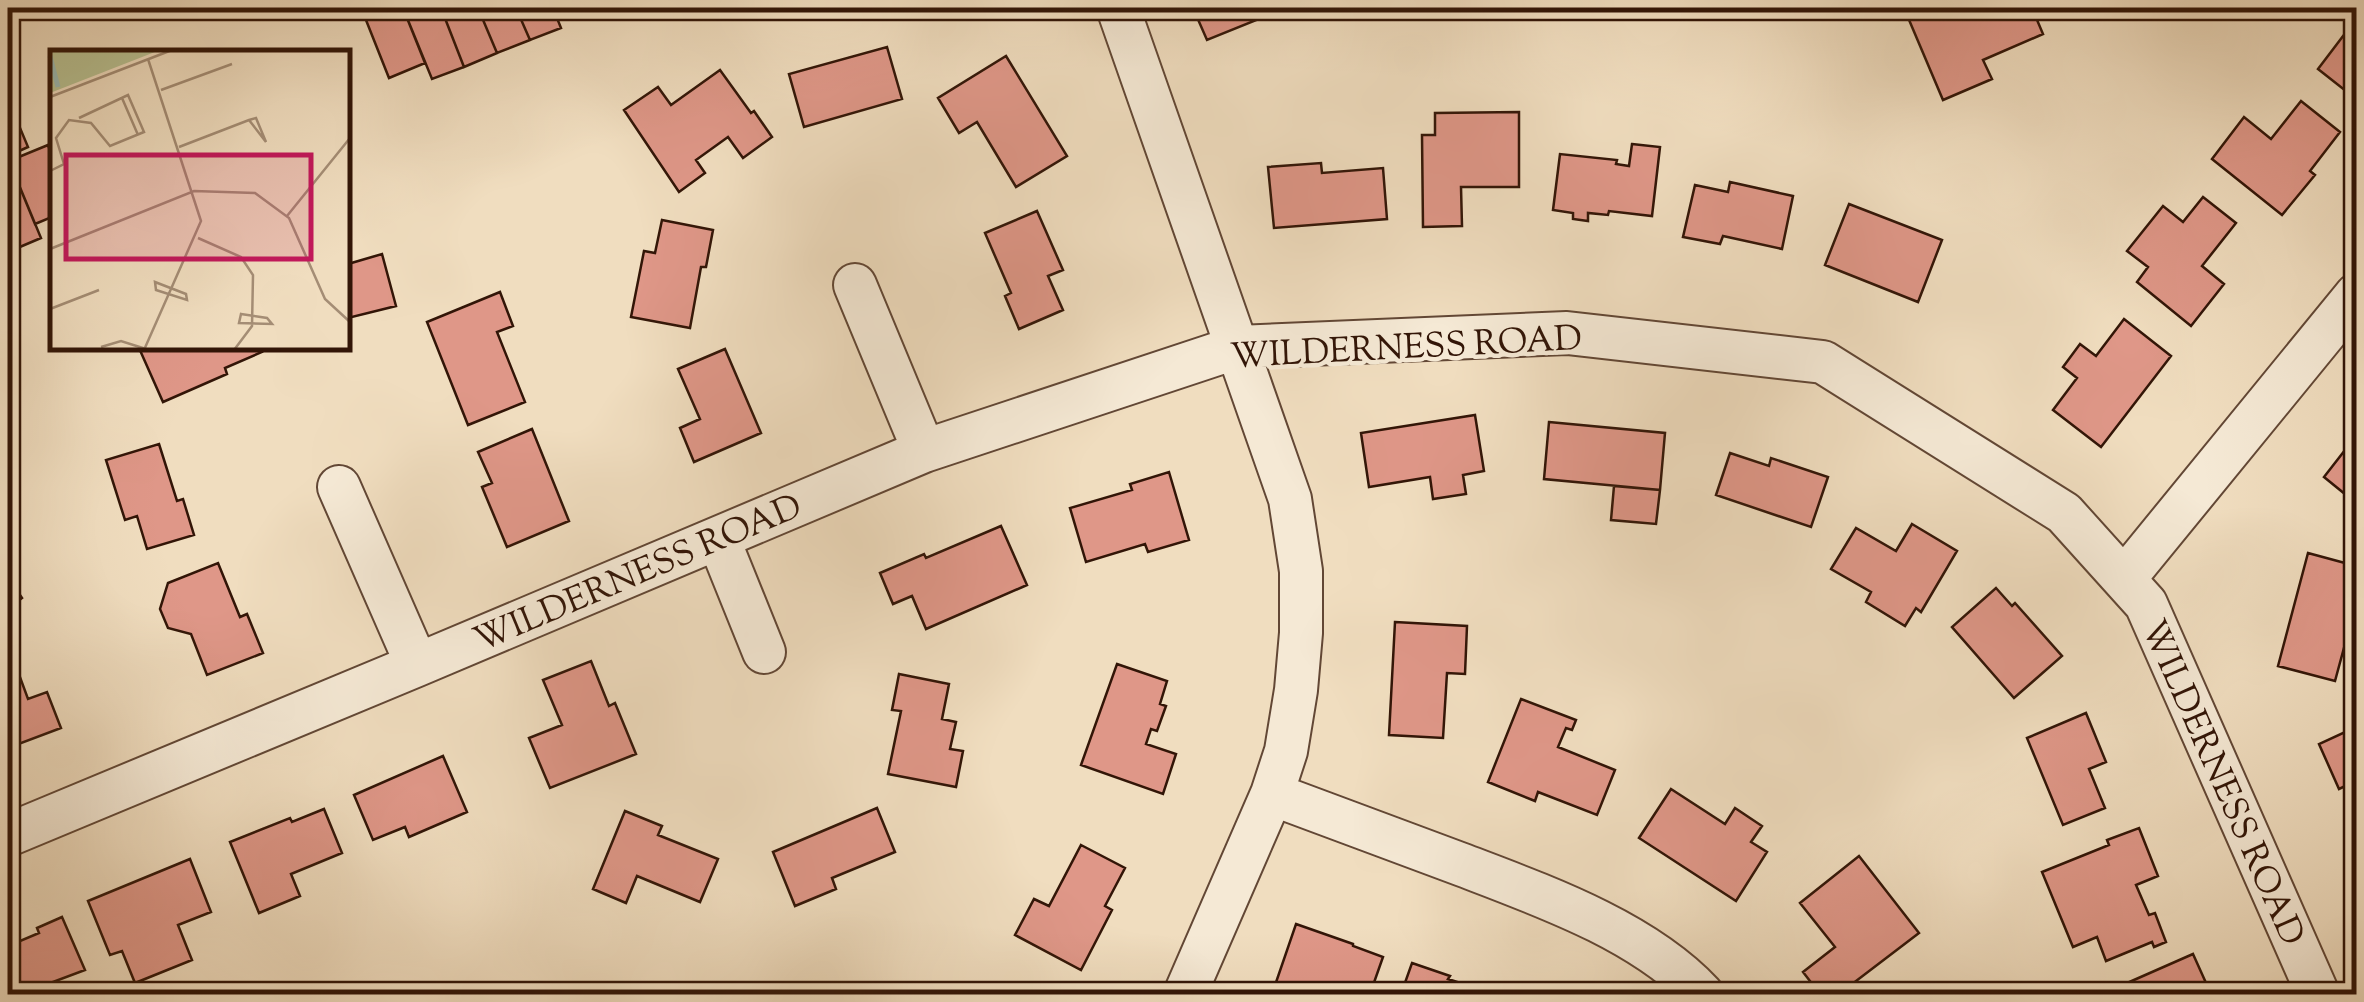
<svg xmlns="http://www.w3.org/2000/svg" width="2364" height="1002" viewBox="0 0 2364 1002" font-family="'Sorts Mill Goudy',serif">
  <style>
    .building { fill: #df9788; stroke: #321507; stroke-width: 2.5 }
    .lines { fill: none; stroke-linecap: round; stroke-linejoin: round }
    .minor-casing { stroke: #624735; stroke-width: 46 }
    .minor { stroke: #f5e9d5; stroke-width: 42 }
    .labels { text-anchor: middle; stroke-width: 9; stroke-linejoin: round; paint-order: stroke }
    .street-label { font-size: 35px; fill: #321507; stroke: #f5e9d5 }
    .inset-river { fill: none; stroke: #9abbb5; stroke-width: 5 }
    .inset-road { fill: none; stroke: #a48d75; stroke-width: 2.5 }
    .view { fill: #c2185b; fill-opacity: 0.15; stroke: #c2185b; stroke-width: 5 }
    .inset-edge { fill: none; stroke: #321507; stroke-width: 5 }
  </style>
  <rect width="100%" height="100%" fill="#f0ddbf"/>
  <filter id="stains"><feTurbulence type="fractalNoise" baseFrequency=".002" numOctaves="4"/><feColorMatrix values="0 0 0 0 .2 0 0 0 0 .09 0 0 0 0 .02 0 0 0 .5 -.17"/></filter>
  <radialGradient id="worn" r=".72"><stop offset=".6" stop-color="#630" stop-opacity="0"/><stop offset="1" stop-color="#630" stop-opacity=".3"/></radialGradient>
  <path class="building" d="M385 8H403L425 63 389 78 364 15Z
    M403 8H441L464 67 432 79Z
    M441 8H478L497 53 464 67Z
    M478 8H516L530 40 497 53Z
    M516 8H553L561 28 530 40Z
    M1193 8H1286L1207 40Z
    M1904 8H1937L1939 12 1950 8H2032L2043 34 1983 60 1992 79 1943 100Z
    M2356 19V99L2318 69Z
    M887 47 902 99 804 127 789 74Z
    M1006 56 1067 156 1016 187 977 122 959 133 938 98Z
    M720 70 751 113 754 111 772 137 743 158 728 137 696 160 705 173 679 192 624 110 658 87 671 105Z
    M2301 101 2340 132 2310 171 2315 175 2282 215 2212 159 2244 117 2271 139Z
    M10 104 28 147 8 156V105Z
    M1519 112V187H1461L1462 226 1423 227 1422 135H1435V113Z
    M1632 144 1660 147 1652 216 1609 211 1608 215 1588 213V221L1573 219V213L1553 210 1560 154 1617 160 1616 164 1629 166Z
    M48 145 52 156V217L35 224 9 161Z
    M1321 163 1322 173 1383 168 1387 219 1274 228 1268 167Z
    M12 168 41 238 8 252V170Z
    M1730 182 1793 196 1782 249 1723 236 1720 244 1683 237 1695 185 1728 192Z
    M2203 197 2236 223 2202 266 2224 284 2191 326 2137 282 2148 267 2127 251 2163 206 2183 222Z
    M1849 204 1942 240 1918 302 1825 265Z
    M1037 211 1063 270 1048 276 1063 310 1019 329 1005 296 1011 293 985 233Z
    M662 220 713 230 706 267H701L690 328 631 317 644 251 655 253Z
    M382 254 396 306 348 318V264Z
    M500 292 513 326 497 332 525 402 468 425 427 322Z
    M2124 319 2171 356 2101 447 2053 410 2077 378 2063 367 2080 344 2096 356Z
    M139 348H260L262 352 225 368 227 374 163 402Z
    M725 349 761 433 694 462 680 428 700 419 678 369Z
    M1475 415 1484 471 1463 475 1466 494 1433 499 1430 477 1369 487 1361 433Z
    M1549 422 1665 433 1660 490 1544 479Z
    M532 429 569 521 507 547 482 487 492 483 478 452Z
    M2356 436V503L2324 477Z
    M159 444 177 501 183 499 194 535 147 549 137 516 125 520 106 460Z
    M1730 453 1769 466 1771 458 1828 477 1811 527 1716 495Z
    M1169 472 1189 540 1148 552 1145 544 1086 562 1070 508 1132 490 1130 484Z
    M1614 486 1660 490 1656 524 1611 520Z
    M1912 524 1957 551 1921 612 1916 608 1905 626 1866 602 1871 592 1831 569 1856 528 1896 551Z
    M1001 526 1027 585 926 629 912 596 893 604 880 573 924 554 926 558Z
    M2308 553 2356 566V623L2351 622 2335 681 2278 666Z
    M218 563 240 617 247 614 263 653 207 675 191 634 168 628 160 609 168 583Z
    M8 577 22 598 8 609Z
    M1996 588 2012 606 2015 603 2062 656 2014 698 1952 627Z
    M1395 622 1467 626 1465 674 1447 673 1443 738 1389 735Z
    M10 650 28 699 47 692 61 728 8 748V651Z
    M591 661 609 706 615 703 636 754 550 788 529 738 562 725 543 680Z
    M1117 664 1167 681 1160 704 1166 706 1157 731 1151 729 1146 744 1176 754 1163 794 1081 765Z
    M899 674 949 684 942 719 956 722 950 749 963 751 956 787 888 774 901 711 892 710Z
    M1521 699 1576 720 1572 730 1566 728 1558 747 1615 770 1597 815 1538 792 1535 801 1488 782Z
    M2086 713 2106 762 2089 769 2105 808 2063 825 2027 738Z
    M2356 727V781L2339 789 2319 744Z
    M443 756 467 812 409 837 405 827 373 840 354 795Z
    M1671 789 1725 824 1735 808 1762 826 1751 842 1767 852 1736 901 1639 838Z
    M877 808 895 852 832 878 836 889 795 906 773 852Z
    M324 809 342 853 291 874 300 896 259 913 230 842 290 818 292 822Z
    M625 811 662 826 658 835 718 859 700 902 637 876 626 903 593 889Z
    M2139 828 2158 876 2136 885 2149 915 2155 913 2166 942 2154 947 2152 942 2106 961 2097 937 2073 947 2042 872 2109 845 2107 840Z
    M1081 845 1125 868 1105 906 1112 910 1081 970 1015 935 1034 899 1049 906Z
    M1859 856 1919 933 1839 994H1820L1803 972 1835 947 1800 903Z
    M190 859 211 912 178 925 192 960 135 983 122 951 110 955 88 901Z
    M62 917 85 970 21 994H8V946L39 933 37 928Z
    M1296 924 1353 944V946L1383 957 1370 994H1345L1316 985 1312 994H1272Z
    M2193 954 2211 994H2121L2118 987Z
    M1412 963 1450 976 1448 979 1494 994H1401Z"/>
  <g class="lines">
    <g class="minor-casing">
      <path id="minor" d="M1118 8 1290 499 1301 571V633L1296 690 1286 751 1272 794 1185 994
        M855 285 924 451
        M339 487 417 665
        M718 538 764 652
        M2124 579 2356 295
        M1272 794C1335 817 1397 841 1460 864 1541 895 1642 930 1702 994
        M8 835 417 665 924 451 1238 347 1567 333 1823 362 2064 513 2146 604 2318 994"/>
    </g>
    <use href="#minor" class="minor"/>
  </g>
  <g class="labels">
    <g class="street-label">
      <text transform="translate(1406 346) rotate(-3)" y="12">WILDERNESS ROAD</text>
      <text transform="translate(637 572) rotate(-23)" y="12">WILDERNESS ROAD</text>
      <text transform="translate(2224 782) rotate(66)" y="12">WILDERNESS ROAD</text>
    </g>
  </g>
  <g transform="translate(50 50)">
    <rect width="300" height="300" fill="#f0ddbf"/>
    <path d="M0 0H110L0 43Z" fill="#b8c192"/>
    <path class="inset-river" d="M0 6 8 37"/>
    <path class="inset-road" d="M111 40 182 14M0 47 122 0M72 48 88 85M129 97 199 70 206 68 216 92 199 70M0 121 14 114 6 88 19 70 41 73 60 96 94 82 78 45 29 68M237 166 300 88M148 188 191 207 203 225 202 276 184 300M0 199 144 141 205 143 239 168 275 249 300 272M105 232 136 244 137 250 106 240ZM0 259 49 240M191 264 217 268 222 274 189 273ZM51 297 71 291 96 299M94 300 151 171 98 9"/>
    <path class="view" d="M16 105H261V209H16Z"/>
    <rect width="300" height="300" class="inset-edge"/>
  </g>
  <rect width="2364" height="1002" fill="none" stroke="#f0ddbf" stroke-width="40"/>
  <rect x="10" y="10" width="2344" height="982" fill="none" stroke="#321507" stroke-width="5"/>
  <rect x="20" y="20" width="2324" height="962" fill="none" stroke="#321507" stroke-width="2.5"/>
  <rect width="100%" height="100%" filter="url(#stains)"/>
  <rect width="100%" height="100%" fill="url(#worn)"/>
</svg>
